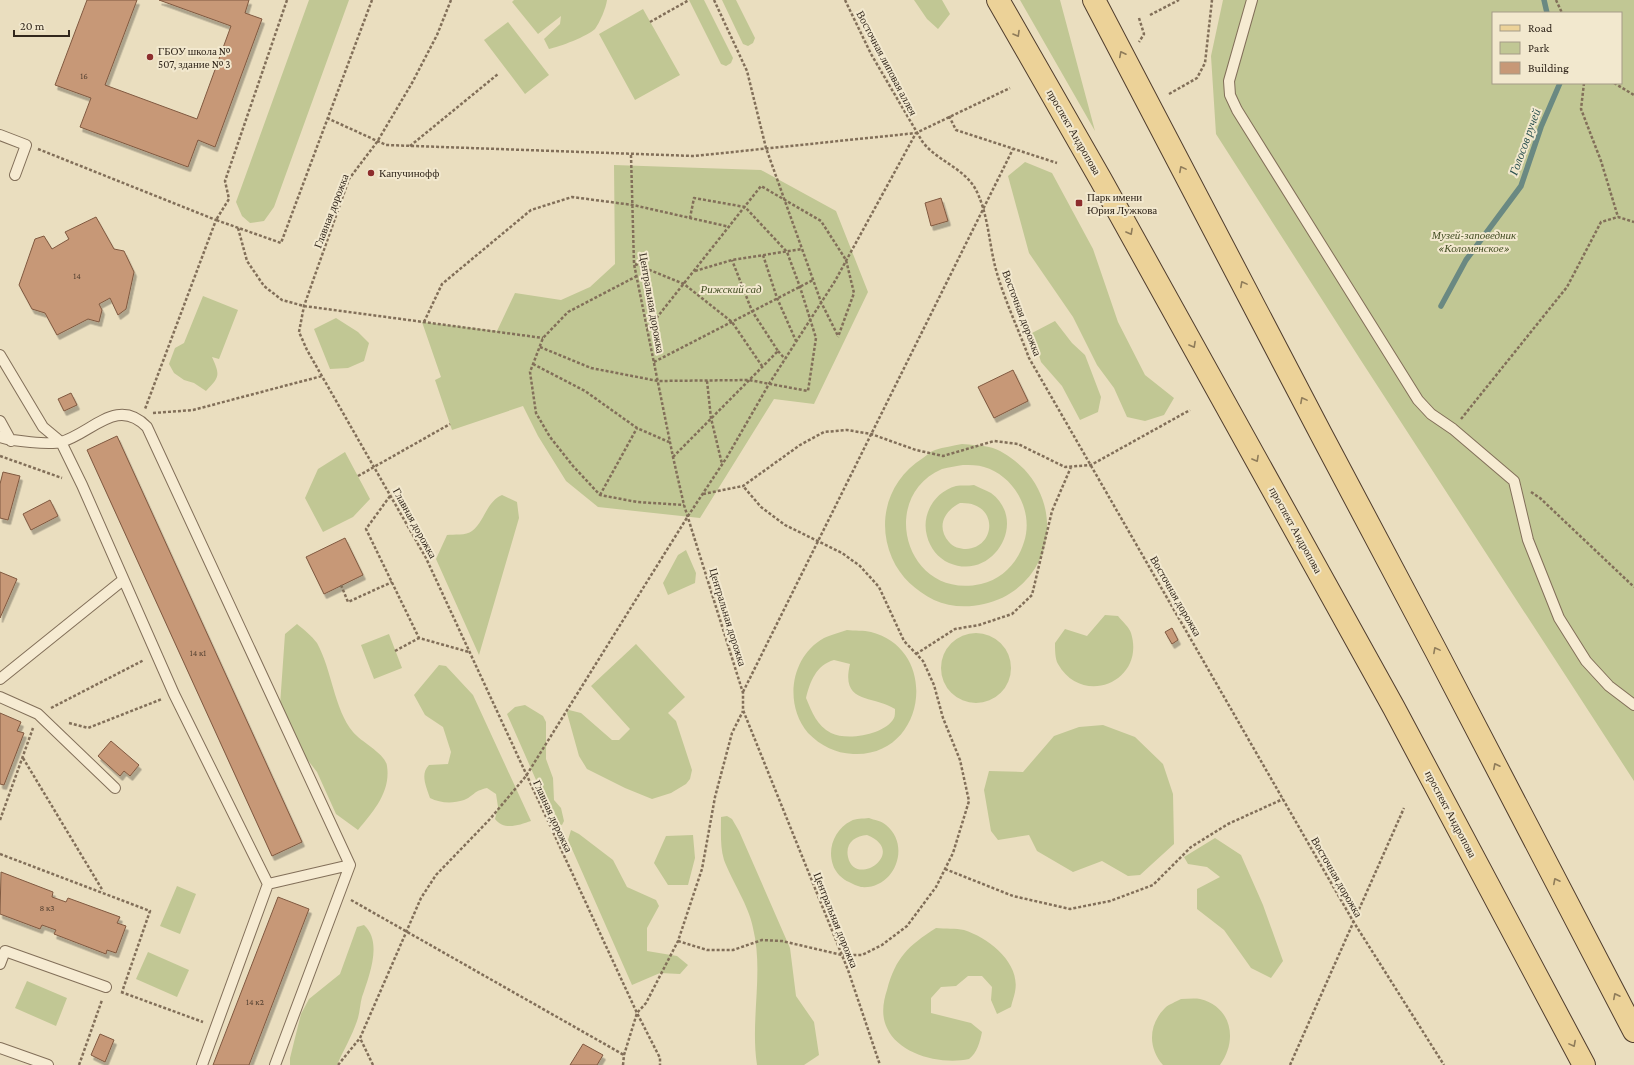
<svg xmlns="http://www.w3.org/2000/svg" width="1634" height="1065" viewBox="0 0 1634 1065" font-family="'Crimson Pro',serif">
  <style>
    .green { fill: #c1c794; fill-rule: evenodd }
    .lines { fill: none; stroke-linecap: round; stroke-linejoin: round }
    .stream { stroke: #6a8982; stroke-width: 5.5 }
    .building { fill: #c79877; stroke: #805940; filter: url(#shadow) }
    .service-casing { stroke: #826f59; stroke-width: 12 }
    .primary-casing { stroke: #503d2d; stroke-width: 24 }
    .path { stroke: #826f59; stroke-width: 2.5; stroke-dasharray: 3 2; stroke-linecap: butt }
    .service { stroke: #f6ebd2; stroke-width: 10 }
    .primary { stroke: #ecd298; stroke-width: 22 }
    .oneway { stroke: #8f7c5a }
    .poi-dot { fill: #8d2d2d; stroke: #f2e8ce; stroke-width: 1.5 }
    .labels { text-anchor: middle; stroke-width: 4; stroke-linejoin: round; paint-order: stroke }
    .number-label { font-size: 9px; fill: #574333 }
    .poi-label { font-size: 11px; fill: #32271c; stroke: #f2e8ce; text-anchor: start }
    .street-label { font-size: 11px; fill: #32271c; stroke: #f2e8ce }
    .park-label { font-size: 11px; font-style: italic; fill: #434e24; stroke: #f2e8ce }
    .water-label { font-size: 12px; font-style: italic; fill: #2c514f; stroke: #f2e8ce }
  </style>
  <defs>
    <filter id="shadow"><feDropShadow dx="2.5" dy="4.5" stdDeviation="0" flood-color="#0004"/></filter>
  </defs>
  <rect width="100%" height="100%" fill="#eadebf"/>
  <path class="green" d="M309 0H349L274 207 264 221 250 223 242 216 236 202Z
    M514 0H607C606 8 600 22 595 29 588 36 559 47 549 49L544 39 560 24 561 16 538 34 512 2Z
    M689 0H704L733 58 731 63 726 66 721 64Z
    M722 0H736L755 38 753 43 748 46 743 44Z
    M914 0H942L950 14 938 29 927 19Z
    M1020 0H1060L1095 131Z
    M1223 0H1634V781L1360 359 1216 134 1211 56ZM1493 13H1621V83H1493Z
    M643 9 680 75 635 100 599 34Z
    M508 22 549 75 525 94 484 40Z
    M1025 162 1052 173 1093 249 1118 322 1145 375 1174 398 1164 415 1145 421 1127 417 1114 388 1097 365 1073 317 1029 253 1008 176Z
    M614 165 761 170 836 211 868 292 814 404 774 399 700 518 598 507 566 481 538 436 523 406 452 430 435 380 441 377 422 322 497 331 515 293 561 300 590 287 615 264Z
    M203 296 238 310 219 359 212 357C220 375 220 377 206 391L194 383 184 380 174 373 169 364 175 348 184 343Z
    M336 318 358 332 369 343 364 361 348 368 330 369 314 329Z
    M1055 321 1072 343 1085 355 1101 397 1098 412 1080 420 1062 386 1041 362 1032 333Z
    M962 444C971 445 980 445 989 447 1002 450 1015 460 1024 469 1068 516 1046 590 984 604 967 608 949 607 934 600 915 590 901 578 892 558 876 521 888 480 923 458 927 455 931 451 935 450 944 447 953 446 962 444ZM963 465C970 465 978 465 984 467 1015 476 1034 512 1024 542 1018 562 1003 579 981 584 906 601 877 497 942 469 949 467 957 466 963 465Z
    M345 452 370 499 353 517 323 532 305 498 318 469Z
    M974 485C979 488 986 490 991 493 1029 521 993 582 949 563 938 558 930 548 927 536 921 515 934 492 956 486 961 485 968 486 974 485ZM960 503C999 501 997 548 966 549 960 549 953 547 949 542 936 527 944 511 960 503Z
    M502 495 517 502 519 518 479 655 436 559 447 535C454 534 466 536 472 531 485 521 486 502 502 495Z
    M686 550 696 573 695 583 668 595 663 583 678 555Z
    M1105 615 1118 616C1122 621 1129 627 1131 633 1146 681 1083 708 1058 664 1055 659 1055 649 1055 643L1065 629 1087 636Z
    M297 624C303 629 312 636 317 643 332 670 334 709 353 732 361 742 386 754 387 766 391 792 373 812 358 830L336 814 317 772 303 754 280 705 285 634Z
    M847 630C854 631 864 630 871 632 941 650 926 758 853 754 835 753 821 746 808 733 784 705 790 657 824 638 830 635 839 633 847 630ZM834 660 850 664C840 705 874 695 895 709 895 712 895 716 894 718 885 735 847 741 831 733 817 726 812 712 806 698 810 682 816 665 834 660Z
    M941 668a35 35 0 1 1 70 0a35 35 0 1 1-70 0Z
    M389 634 402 668 374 679 361 645Z
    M636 644 685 697 668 713 676 721 692 770 690 779 686 784 671 793 652 799 625 788 587 769 579 756 567 713 569 710 581 713 612 740H619L630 729 591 686Z
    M439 665 446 666 473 695 531 821C519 825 504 831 495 819L498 807 496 794 487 788C473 791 474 796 464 800 452 804 440 803 430 798 426 786 420 774 429 765L448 764 451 752 443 727 425 715 414 695Z
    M525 705 543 716 546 722V759L553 778 554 800 561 808 564 821 562 825 555 823 507 714 515 707Z
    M1103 725 1135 737 1163 764 1173 794 1174 844 1140 875 1128 876 1102 861 1073 872 1037 851 1029 835 998 840 991 831 984 790 989 771 1023 772 1054 736 1079 727Z
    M727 816 732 819 739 831 790 948 796 996 814 1022 819 1055 804 1065H757C750 1019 764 973 753 928 749 906 732 881 724 860 720 847 721 831 721 817Z
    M869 818C874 820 882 821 886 825 912 846 894 890 861 887 857 886 853 884 849 882 843 880 835 872 833 865 827 848 835 829 851 821 856 818 863 819 869 818ZM867 835C909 852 855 889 848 857 845 843 855 836 867 835Z
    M571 830 579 834 613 860 627 887 656 900 659 906 647 928V951L677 956 688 965 680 974 660 973 632 985 568 840Z
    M693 835 695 858 688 885H668L654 863 666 836Z
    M1215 838 1241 855 1263 905 1283 961 1271 978 1251 968 1224 930 1197 909V889L1220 877 1207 867 1188 864 1184 857Z
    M177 886 196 894 180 934 160 926Z
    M364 925C383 942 369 976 362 997 360 1004 360 1013 357 1021 352 1036 343 1051 337 1065H290V1058L301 1014 309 999 340 974 357 927Z
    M936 928C945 929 956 928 964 930 989 938 1021 963 1015 992 1014 997 1012 1002 1011 1007L997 1014 991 1000 992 987 982 976H968L956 986 941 987 931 998V1013L971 1023 982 1032C980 1042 977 1053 969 1059 942 1065 899 1055 887 1028 881 1016 883 1002 887 990 896 957 908 946 936 928Z
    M148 952 189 970 177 997 136 979Z
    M27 981 67 998 56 1026 15 1008Z
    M1181 999C1187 999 1194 998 1200 999 1232 1007 1238 1040 1220 1065H1163C1148 1048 1148 1025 1165 1008 1169 1004 1176 1002 1181 999Z"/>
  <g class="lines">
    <path class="stream" d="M1544 0 1547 13
      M1441 306 1466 260 1521 186 1541 127 1560 83"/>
  </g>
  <path class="building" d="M87 0H137L105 85 197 119 231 26 159 0H249L245 13 262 19 215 147 198 140 188 167 80 127 91 98 55 85Z
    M941 198 948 221 931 226 925 203Z
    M96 217 114 249 124 251 134 272 126 309 118 315 110 298 99 304 102 310 99 322 88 319 57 335 45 313 32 309 19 285 35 239 44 236 52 249 69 239 65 232Z
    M1013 370 1028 401 994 418 978 387Z
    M71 393 77 405 64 411 58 399Z
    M117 436 302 842 272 856 87 450Z
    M3 472 20 476 8 520 0 518V484Z
    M50 500 58 516 31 530 23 514Z
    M345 538 363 575 324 594 306 557Z
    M0 572 17 579 0 618Z
    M1172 628 1178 640 1172 644 1165 632Z
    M0 713 21 722 17 731 24 733 4 785 0 784Z
    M111 741 139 765 130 776 124 771 120 776 98 756Z
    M1 872 53 892 52 897 66 902 68 898 120 917 117 923 126 926 116 953 107 950 106 954 54 934 56 930 42 925 40 929 0 914Z
    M278 897 309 909 249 1065H213Z
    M100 1034 114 1040 105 1062 91 1055Z
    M583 1044 603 1055 597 1065H570Z"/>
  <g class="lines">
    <g class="service-casing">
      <path id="service" d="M1252 0 1229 81 1230 95 1237 110 1418 400 1431 414 1453 429 1514 481 1528 540 1559 618 1586 661 1609 686 1634 705
        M0 135 26 145 15 175
        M0 355 43 427 61 442 82 485 174 694 268 884 202 1065
        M0 421 11 441
        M0 437C11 441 50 445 61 442 92 433 117 396 147 427L350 865 275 1065
        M0 679 123 580
        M0 697 38 714 115 788
        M268 884 350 865
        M0 964 5 951 106 987
        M0 1048 48 1065"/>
    </g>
    <g class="primary-casing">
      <path id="primary" d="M998 0 1101 180 1394 708 1584 1065
        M1094 0 1321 434 1436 651 1634 1031"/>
    </g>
    <path class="path" d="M287 0 225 181 229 199 216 220 281 243 372 0
      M451 0 437 35 412 83 377 142 349 179 304 306 299 332 307 350 426 558 637 1013 660 1058V1065
      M714 0 747 71 766 148 821 302 838 336
      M845 0 871 54 922 141C936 161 966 168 977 192 988 215 989 242 995 266 1003 297 1018 328 1029 358L1353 921 1444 1065
      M1556 0 1562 13
      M1150 15 1179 0
      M1139 18 1144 34 1139 42
      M650 22 689 0
      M1584 83 1581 109 1601 161 1618 217
      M1614 83 1634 95
      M1169 94 1197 78 1205 63 1212 0
      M949 116 956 130 1057 163
      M327 118 386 145 694 156 916 133 1010 88
      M410 146 498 74
      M38 149 216 220 145 409
      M631 155 634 264 673 457 684 505 743 693V710L848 970 880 1065
      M238 228 247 261 264 286 282 300 304 306 543 338
      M763 255 777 298 796 341
      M635 264 684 284 732 322 762 366
      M695 271 732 260 802 249
      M637 276 568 312 543 338 530 372 536 413 550 437 573 466 600 495 637 502 684 505
      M424 322 442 284 531 210 572 197 633 205 730 227
      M647 330 761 186 821 221 846 260 854 293 838 337
      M540 347 591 368 658 381 749 380 808 391 816 338 800 287 787 252 745 207 694 198 690 218
      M778 351 785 359
      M654 362 813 280
      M533 364 585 391 637 428 669 442
      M707 381 711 418 722 464
      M153 413 193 410 322 376
      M1461 419 1567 287 1601 222 1618 217 1634 222
      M0 456 62 478
      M673 457 778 351 752 311 732 260
      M358 476 450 424
      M1531 492 1540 498 1634 587
      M703 494 743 486 800 445 824 432 847 430 871 434 916 450 943 456 994 441 1018 444 1065 467 1091 465 1190 410
      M600 495 637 428
      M390 496 366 529 419 638 469 652
      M341 585 348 602 392 582
      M395 651 419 638
      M916 654 955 629 979 625 1012 614 1032 595 1052 511 1071 467
      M743 692 1013 149
      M51 708 144 660
      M69 723 88 728 162 699
      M23 758 103 891
      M0 820 33 728
      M0 854 150 911 122 992
      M945 869 1013 896 1070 909 1110 901 1153 885 1191 847 1228 824 1283 799
      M351 900 624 1055
      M678 941 707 950H733L762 940 782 941 842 955H862L882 945 907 926 936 887 953 853 969 801 960 760 943 718 934 685 923 661 904 641 879 587 860 566 842 553 785 525 761 507 743 486
      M121 992 203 1022
      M79 1065 102 1000
      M338 1065 360 1038
      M373 1065 360 1038 421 898 436 875 490 819 526 776 688 516 727 457 769 384 835 281 916 133
      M623 1065 624 1055 637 1013 646 1003 678 941 702 869 715 797 732 733 743 711
      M1290 1065 1404 808"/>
    <use href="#service" class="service"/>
    <use href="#primary" class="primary"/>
  </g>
  <defs><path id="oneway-chevron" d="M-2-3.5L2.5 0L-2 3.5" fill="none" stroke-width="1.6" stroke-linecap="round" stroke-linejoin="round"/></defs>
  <g class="oneway">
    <use href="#oneway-chevron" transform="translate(1017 34) rotate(60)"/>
    <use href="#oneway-chevron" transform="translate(1122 54) rotate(-117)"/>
    <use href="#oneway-chevron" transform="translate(1182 169) rotate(-118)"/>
    <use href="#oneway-chevron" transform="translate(1130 232) rotate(61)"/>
    <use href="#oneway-chevron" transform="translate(1243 284) rotate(-118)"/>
    <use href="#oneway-chevron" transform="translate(1193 345) rotate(61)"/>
    <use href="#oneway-chevron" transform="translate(1303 400) rotate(-118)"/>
    <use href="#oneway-chevron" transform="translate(1256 459) rotate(61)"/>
    <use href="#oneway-chevron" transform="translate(1436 650) rotate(-118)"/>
    <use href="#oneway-chevron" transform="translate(1496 766) rotate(-117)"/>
    <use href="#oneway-chevron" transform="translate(1556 881) rotate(-117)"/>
    <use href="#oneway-chevron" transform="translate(1616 996) rotate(-117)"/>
    <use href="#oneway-chevron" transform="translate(1573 1044) rotate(62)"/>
  </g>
  <g class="poi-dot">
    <circle cx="150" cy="57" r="4"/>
    <circle cx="371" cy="173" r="4"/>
    <rect x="1075" y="199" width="8" height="8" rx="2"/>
  </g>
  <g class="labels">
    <g class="number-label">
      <text x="84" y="79">16</text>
      <text x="77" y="279">14</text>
      <text x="198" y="656">14 к1</text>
      <text x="47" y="911">8 к3</text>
      <text x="255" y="1005">14 к2</text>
    </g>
    <g class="poi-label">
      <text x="158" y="55">ГБОУ школа №<tspan x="158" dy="13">507, здание № 3</tspan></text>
      <text x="379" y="177">Капучинофф</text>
      <text x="1087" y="201">Парк имени<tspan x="1087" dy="13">Юрия Лужкова</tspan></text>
    </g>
    <g class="street-label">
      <text transform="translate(887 63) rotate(62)" y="4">Восточная липовая аллея</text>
      <text transform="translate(1074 132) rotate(60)" y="4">проспект Андропова</text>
      <text transform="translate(331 211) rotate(-69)" y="4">Главная дорожка</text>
      <text transform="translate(652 303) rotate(80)" y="4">Центральная дорожка</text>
      <text transform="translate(1022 313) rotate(69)" y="4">Восточная дорожка</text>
      <text transform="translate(415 523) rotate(61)" y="4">Главная дорожка</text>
      <text transform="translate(1296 530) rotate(61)" y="4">проспект Андропова</text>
      <text transform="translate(1176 596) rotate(60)" y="4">Восточная дорожка</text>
      <text transform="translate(728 617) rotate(73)" y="4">Центральная дорожка</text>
      <text transform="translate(1451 814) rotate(62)" y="4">проспект Андропова</text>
      <text transform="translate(553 816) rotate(65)" y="4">Главная дорожка</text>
      <text transform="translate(1337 877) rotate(60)" y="4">Восточная дорожка</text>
      <text transform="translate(836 920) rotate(68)" y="4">Центральная дорожка</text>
    </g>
    <g class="park-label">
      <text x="1474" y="239">Музей-заповедник<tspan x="1474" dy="13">«Коломенское»</tspan></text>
      <text x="731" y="293">Рижский сад</text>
    </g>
    <g class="water-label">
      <text transform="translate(1525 142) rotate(-70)" y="4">Голосов ручей</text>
    </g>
  </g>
  <rect x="1492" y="12" width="130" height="72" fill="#f2e8ce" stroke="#a59b87"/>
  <rect x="1500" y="25" width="20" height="6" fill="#ecd298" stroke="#a59b87"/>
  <text x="1528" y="32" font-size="12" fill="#32271c">Road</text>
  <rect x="1500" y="42" width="20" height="12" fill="#c1c794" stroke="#a59b87"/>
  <text x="1528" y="52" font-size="12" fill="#32271c">Park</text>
  <rect x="1500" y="62" width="20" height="12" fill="#c79877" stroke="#a59b87"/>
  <text x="1528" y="72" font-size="12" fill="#32271c">Building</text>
  <path d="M14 30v6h55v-6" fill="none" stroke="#32271c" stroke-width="2"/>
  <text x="20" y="30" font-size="12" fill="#32271c" stroke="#f2e8ce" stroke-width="3" paint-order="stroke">20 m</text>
</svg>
